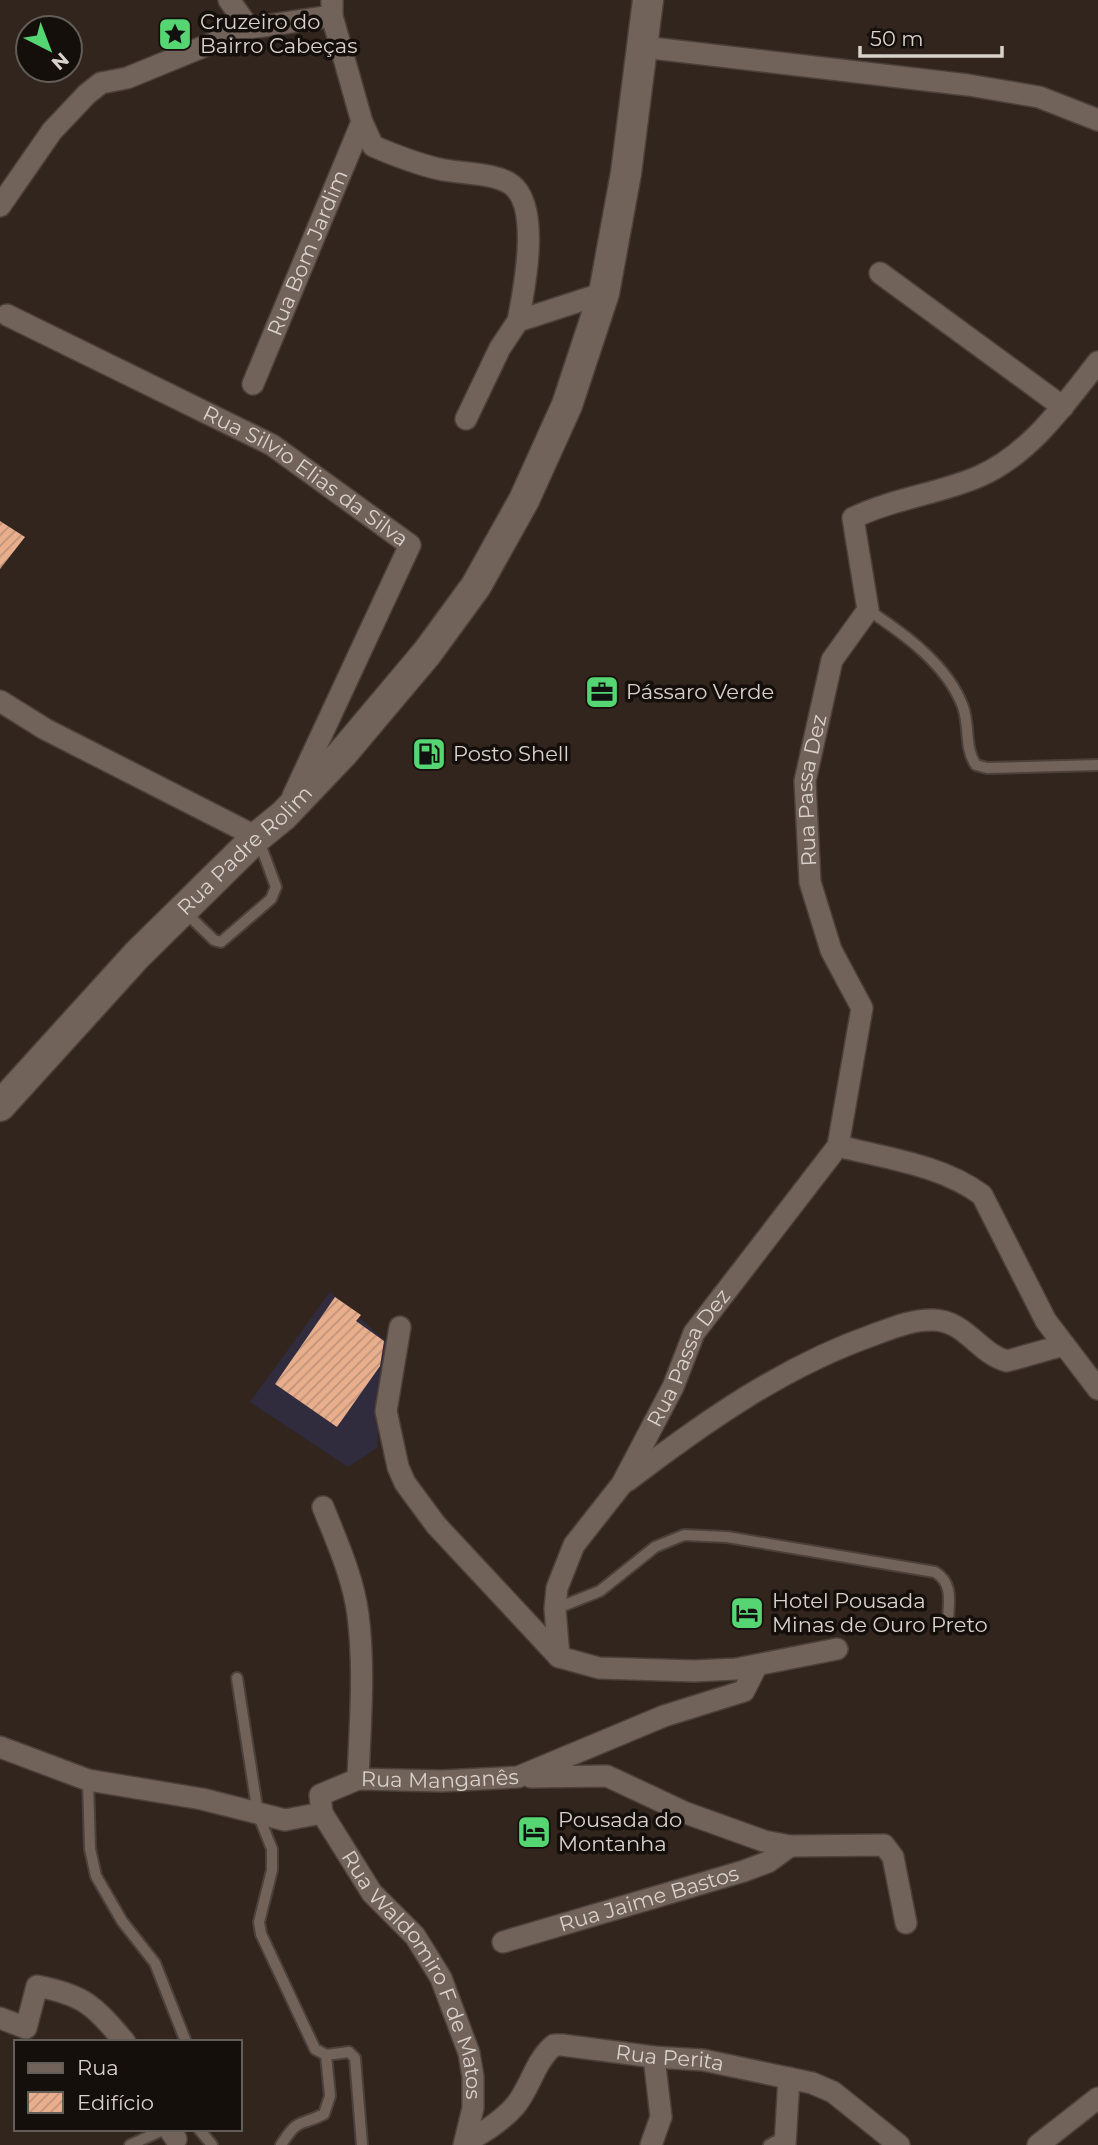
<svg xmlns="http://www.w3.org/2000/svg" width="1098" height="2145" viewBox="0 0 1098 2145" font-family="Montserrat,sans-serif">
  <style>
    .education { fill: #312c3d }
    .building { fill: url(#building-hatch) }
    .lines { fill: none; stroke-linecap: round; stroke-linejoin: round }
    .lane-casing { stroke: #4b413a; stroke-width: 14 }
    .street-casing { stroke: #4b413a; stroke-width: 24 }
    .secondary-casing { stroke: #4b413a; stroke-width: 33 }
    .lane { stroke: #71625a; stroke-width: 10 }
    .street { stroke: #71625a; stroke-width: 21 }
    .secondary { stroke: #71625a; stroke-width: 30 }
    .labels { text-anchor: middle; stroke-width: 7; stroke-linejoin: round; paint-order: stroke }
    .poi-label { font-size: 21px; fill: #d9d1cc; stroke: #150f0c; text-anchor: start }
    .street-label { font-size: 21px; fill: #d9d1cc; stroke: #150f0c }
  </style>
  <defs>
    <pattern id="building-hatch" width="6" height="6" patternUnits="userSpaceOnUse" patternTransform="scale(1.75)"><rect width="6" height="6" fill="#e9af8d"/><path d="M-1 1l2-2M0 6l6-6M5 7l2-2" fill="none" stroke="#bf9379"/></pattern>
  </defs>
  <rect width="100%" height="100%" fill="#32251d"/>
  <path class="education" d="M330 1292 395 1349 379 1412 377 1448 348 1467 250 1402Z"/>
  <path class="building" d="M0 521 25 537 0 569Z
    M335 1297 361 1315 356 1321 384 1341 380 1366 337 1427 275 1384Z"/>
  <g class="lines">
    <g class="lane-casing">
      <path id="lane" d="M868 610C903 633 948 665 963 707 970 726 964 748 976 765L987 768 1098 765
        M185 912 214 940 221 942 271 899 276 887 259 841
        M555 1609 600 1591 655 1547 684 1535 727 1537 935 1572C953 1583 949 1601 948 1619
        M237 1678 258 1814 272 1849V1870L259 1922 261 1934 315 2049 326 2055 349 2052 355 2058 362 2145
        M88 1780 90 1849 96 1876 122 1921 155 1963 186 2042
        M199 2129 212 2145
        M130 2145 165 2129
        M281 2145C299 2116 300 2127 324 2114L330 2096 326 2055
        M769 2145 784 2137"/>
    </g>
    <g class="street-casing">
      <g id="street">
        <path d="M229 0 249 28"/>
        <path d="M332 16 362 122 373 146C394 155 417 164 439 169 460 174 495 172 512 185 541 208 524 290 518 321"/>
        <path d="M643 47 968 85 1039 97 1098 120"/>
        <path d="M0 206 52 131 87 94 101 83 127 78 249 28 332 16V0"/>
        <path d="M880 273 1063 407"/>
        <path id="s1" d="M7 315 272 445 410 545 293 796"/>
        <path id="s2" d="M253 384 362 122"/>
        <path d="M466 419 500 348 518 321 604 293"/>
        <path d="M0 701 45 729 257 837"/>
        <path d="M838 1146C885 1158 942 1165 982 1195L1046 1321 1098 1389"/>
        <path d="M400 1327 386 1411 398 1467 405 1483 436 1525 559 1657 599 1668 694 1671 736 1669 837 1649"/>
        <path d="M627 1481C703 1423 782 1367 873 1335 892 1328 913 1319 934 1320 966 1321 979 1354 1007 1361L1064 1345"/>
        <path d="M323 1507C337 1542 353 1577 358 1615 365 1669 360 1725 358 1779"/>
        <path id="s3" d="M559 1657 555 1609 557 1588 574 1545 622 1484 673 1387 694 1333 838 1146 862 1008 831 950 810 882 805 781 832 660 868 610 853 518C894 498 939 494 980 476 1030 454 1065 404 1098 362"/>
        <path id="s4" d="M0 1747 88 1780 202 1799 285 1820 322 1813 320 1795 358 1779 442 1781 518 1777 664 1716 744 1691 757 1665"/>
        <path d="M531 1777 607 1776 686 1813 764 1841 790 1846 884 1845 893 1857 906 1923"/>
        <path id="s5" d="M322 1813 372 1893 415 1936 441 1978 469 2053 473 2077V2108L464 2145"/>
        <path id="s6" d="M503 1942 744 1871 768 1862 790 1846"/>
        <path d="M0 2018 26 2028 37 1986C85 1995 94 2006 125 2042"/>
        <path d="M169 2129 176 2139"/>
        <path id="s7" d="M465 2143C482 2133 501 2122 515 2106 531 2087 534 2062 554 2045H562L654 2057 703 2060 812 2083 833 2092 899 2145"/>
        <path d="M651 2145 661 2117 654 2057"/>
        <path d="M785 2145 789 2078"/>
        <path d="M1038 2145 1098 2098"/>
      </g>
    </g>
    <g class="secondary-casing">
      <g id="secondary">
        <path id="s8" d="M0 1106 137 955 257 837 284 815 342 754 427 653 476 586 524 500 567 405 604 293 626 173 648 0"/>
      </g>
    </g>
    <use href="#lane" class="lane"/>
    <use href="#street" class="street"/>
    <use href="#secondary" class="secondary"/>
  </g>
  <defs>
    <g id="sight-square" transform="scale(1.75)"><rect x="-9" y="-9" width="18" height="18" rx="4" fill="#55d672" stroke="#150f0c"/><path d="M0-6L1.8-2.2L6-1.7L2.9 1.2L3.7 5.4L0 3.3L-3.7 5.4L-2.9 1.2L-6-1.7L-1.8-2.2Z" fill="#111"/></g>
    <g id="office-square" transform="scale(1.75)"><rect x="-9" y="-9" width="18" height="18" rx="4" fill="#55d672" stroke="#150f0c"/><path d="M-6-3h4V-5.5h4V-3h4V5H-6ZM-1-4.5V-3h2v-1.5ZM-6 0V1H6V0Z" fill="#111"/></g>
    <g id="fuel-square" transform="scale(1.75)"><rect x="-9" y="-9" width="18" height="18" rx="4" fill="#55d672" stroke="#150f0c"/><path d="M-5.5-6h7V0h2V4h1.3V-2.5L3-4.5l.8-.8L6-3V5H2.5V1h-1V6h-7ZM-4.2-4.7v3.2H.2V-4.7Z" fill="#111"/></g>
    <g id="hotel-square" transform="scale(1.75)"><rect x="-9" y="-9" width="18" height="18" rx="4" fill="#55d672" stroke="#150f0c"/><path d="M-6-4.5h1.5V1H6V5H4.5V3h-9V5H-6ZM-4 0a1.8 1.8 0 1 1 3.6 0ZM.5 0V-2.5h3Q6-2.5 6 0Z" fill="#111"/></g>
  </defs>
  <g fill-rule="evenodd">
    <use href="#sight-square" x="175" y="34"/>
    <use href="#office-square" x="602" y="692"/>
    <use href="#fuel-square" x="429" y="754"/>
    <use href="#hotel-square" x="747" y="1613"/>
    <use href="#hotel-square" x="534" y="1832"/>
  </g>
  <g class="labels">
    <g class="poi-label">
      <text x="200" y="29">Cruzeiro do<tspan x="200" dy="24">Bairro Cabeças</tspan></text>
      <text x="626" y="699">Pássaro Verde</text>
      <text x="453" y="761">Posto Shell</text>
      <text x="772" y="1608">Hotel Pousada<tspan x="772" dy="24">Minas de Ouro Preto</tspan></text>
      <text x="558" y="1827">Pousada do<tspan x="558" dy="24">Montanha</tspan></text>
    </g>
    <g class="street-label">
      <text dy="7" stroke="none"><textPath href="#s2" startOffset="142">Rua Bom Jardim</textPath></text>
      <text dy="7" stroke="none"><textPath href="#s1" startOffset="340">Rua Silvio Elias da Silva</textPath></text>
      <text dy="7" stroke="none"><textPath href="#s3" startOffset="966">Rua Passa Dez</textPath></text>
      <text dy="7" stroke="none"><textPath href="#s8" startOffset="354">Rua Padre Rolim</textPath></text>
      <text dy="7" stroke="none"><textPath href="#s3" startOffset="336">Rua Passa Dez</textPath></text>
      <text dy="7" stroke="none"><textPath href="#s4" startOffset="474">Rua Manganês</textPath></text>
      <text dy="7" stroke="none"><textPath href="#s6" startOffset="152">Rua Jaime Bastos</textPath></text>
      <text dy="7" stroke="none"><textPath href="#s5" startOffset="189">Rua Waldomiro F de Matos</textPath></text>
      <text dy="7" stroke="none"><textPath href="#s7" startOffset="252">Rua Perita</textPath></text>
    </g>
  </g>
  <rect x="14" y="2040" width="228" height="91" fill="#150f0c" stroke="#635d59" stroke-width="2"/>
  <rect x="28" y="2063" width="35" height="10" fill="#71625a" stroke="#635d59" stroke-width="2"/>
  <text x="77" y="2075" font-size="21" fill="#d9d1cc">Rua</text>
  <rect x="28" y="2092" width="35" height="21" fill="url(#building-hatch)" stroke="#635d59" stroke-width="2"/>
  <text x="77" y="2110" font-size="21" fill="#d9d1cc">Edifício</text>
  <g transform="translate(49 49) rotate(138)"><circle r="33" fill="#150f0c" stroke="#635d59" stroke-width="2"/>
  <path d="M0-5L12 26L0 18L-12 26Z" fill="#55d672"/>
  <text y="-10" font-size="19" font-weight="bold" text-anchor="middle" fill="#d9d1cc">N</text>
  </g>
  <path d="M860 46v10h142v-10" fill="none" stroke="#d9d1cc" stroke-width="3.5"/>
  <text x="870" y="46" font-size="21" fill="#d9d1cc" stroke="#150f0c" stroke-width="5" paint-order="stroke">50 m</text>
</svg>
